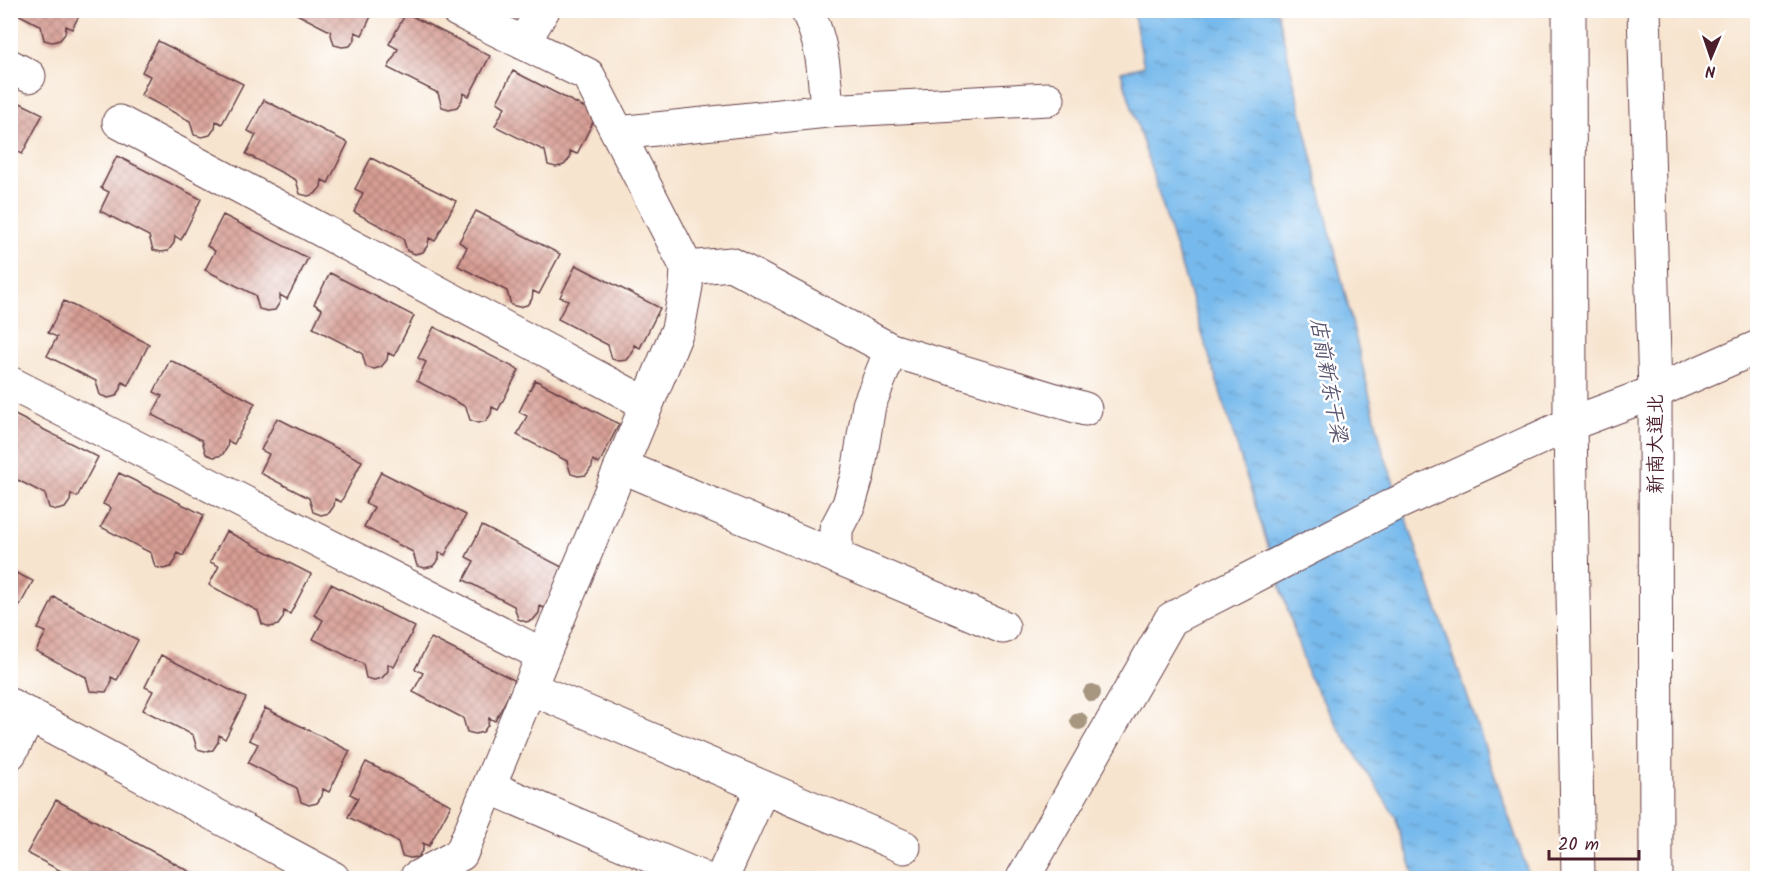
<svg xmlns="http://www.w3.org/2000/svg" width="1768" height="889" viewBox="0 0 1768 889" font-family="Kalam,'LXGW WenKai TC',sans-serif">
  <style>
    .water { fill: url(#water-ripples); stroke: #606c8c; stroke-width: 1.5 }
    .building { fill: url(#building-cross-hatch) }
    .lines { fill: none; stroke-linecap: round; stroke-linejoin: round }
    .minor-casing { stroke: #643d44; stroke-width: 35 }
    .highway-casing { stroke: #643d44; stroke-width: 35 }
    .minor { stroke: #fff; stroke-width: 33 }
    .highway { stroke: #fff; stroke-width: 33 }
    .tree { fill: #a79781 }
    .labels { text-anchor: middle; stroke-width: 5; stroke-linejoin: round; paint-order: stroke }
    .street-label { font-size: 20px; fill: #4a1f2b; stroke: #fff }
    .water-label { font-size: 21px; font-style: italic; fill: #59556f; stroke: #fff }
  </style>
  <defs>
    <pattern id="water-ripples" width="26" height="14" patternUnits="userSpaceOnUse" patternTransform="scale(1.5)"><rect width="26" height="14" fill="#76b9ec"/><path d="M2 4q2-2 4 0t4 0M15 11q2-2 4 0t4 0" fill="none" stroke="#6396bf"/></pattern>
    <pattern id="building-cross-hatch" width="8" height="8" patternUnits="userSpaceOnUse" patternTransform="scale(1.5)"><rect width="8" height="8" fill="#d79e94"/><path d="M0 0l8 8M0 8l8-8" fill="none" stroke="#b08079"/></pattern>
  </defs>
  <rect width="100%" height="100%" fill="#fff"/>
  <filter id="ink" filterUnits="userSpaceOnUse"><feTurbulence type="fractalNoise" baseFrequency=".0167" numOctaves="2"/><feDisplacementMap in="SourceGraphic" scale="12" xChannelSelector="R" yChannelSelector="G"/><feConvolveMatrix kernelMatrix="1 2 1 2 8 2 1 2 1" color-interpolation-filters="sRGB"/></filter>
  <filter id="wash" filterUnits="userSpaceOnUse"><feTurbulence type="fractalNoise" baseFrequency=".008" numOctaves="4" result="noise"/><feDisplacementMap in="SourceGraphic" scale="24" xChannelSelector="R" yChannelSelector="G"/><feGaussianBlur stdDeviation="1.35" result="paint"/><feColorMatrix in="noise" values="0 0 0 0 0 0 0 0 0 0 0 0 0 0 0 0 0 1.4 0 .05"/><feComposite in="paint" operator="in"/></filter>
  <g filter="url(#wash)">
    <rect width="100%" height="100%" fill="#f7e4cf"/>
    <path class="water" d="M1133 11H1277L1383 451 1530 878H1415L1395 816 1338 727 1308 675 1121 72 1144 66Z"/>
    <g id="blocks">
      <path class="building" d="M10 10H82L72 29 66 26 65 34 60 40 52 42 44 40 41 26Z
        M289 10H374L362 35 355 32V39L350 46 342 47 334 45 330 31Z
        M406 13 490 56 469 96 463 93 462 100 457 107 449 109 442 107 438 93 388 68 398 49 389 44Z
        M158 41 243 84 222 124 216 121 215 128 210 135 202 137 194 135 190 121 141 95 150 76 142 72Z
        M513 71 597 114 577 154 570 151V158L564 165 556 167 548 165 545 151 495 126 505 107 497 102Z
        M10 98 43 114 22 154 16 151 15 158 10 164Z
        M264 100 348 143 328 183 322 180 321 187 315 194 308 196 300 194 296 180 246 154 256 135 248 131Z
        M117 156 201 199 181 240 175 236 174 243 168 251 161 252 153 250 149 236 100 211 109 192 101 188Z
        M371 158 456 201 435 241 429 238 428 245 423 252 415 254 407 251 403 238 354 212 363 193 355 189Z
        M476 211 560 254 539 294 533 291 532 299 527 305 519 307 511 305 507 291 458 266 467 247 459 242Z
        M223 215 308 258 287 299 280 295V302L275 310 267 311 259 309 255 295 205 270 215 251 207 246Z
        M576 265 660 308 640 348 634 345 633 352 627 360 619 361 612 359 608 345 558 319 568 300 560 297Z
        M330 273 414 316 394 356 388 353 387 360 381 367 374 369 366 367 362 353 313 328 322 309 314 304Z
        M64 301 149 344 128 385 122 382 121 389 116 396 108 398 100 395 96 381 47 356 57 337 48 333Z
        M434 327 519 370 498 410 492 407 491 414 486 421 478 423 470 420 466 407 417 381 426 362 418 358Z
        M170 360 255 403 234 444 228 441 227 448 222 455 214 457 206 454 202 440 152 415 162 396 154 392Z
        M535 380 619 424 599 464 593 460 592 467 586 475 578 476 571 474 567 461 517 435 527 416 519 412Z
        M13 414 98 457 77 497 71 494 70 501 65 508 57 510 49 508 45 494 10 476V419Z
        M277 418 362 461 341 502 335 499 334 506 329 513 321 515 313 512 309 498 260 473 269 454 261 450Z
        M381 472 466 515 445 555 439 552V559L433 566 425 568 417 566 413 552 364 527 374 507 365 503Z
        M119 473 204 515 183 556 177 553 176 560 171 567 163 569 155 567 151 553 101 527 111 508 103 504Z
        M482 526 566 569 546 609 540 606 539 613 533 620 526 622 518 619 514 606 464 580 474 561 466 557Z
        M226 531 311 574 290 614 284 611 283 618 278 625 270 627 262 624 258 611 209 585 219 566 210 562Z
        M10 570 33 581 10 624Z
        M331 584 415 627 394 667 388 664V671L382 678 374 680 366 678 363 664 313 639 323 620 314 615Z
        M54 597 138 640 117 680 111 677V684L106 692 90 691 86 677 36 651 46 632 38 629Z
        M431 638 516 681 495 721 489 718 488 725 483 732 475 734 467 732 463 718 413 692 423 673 415 669Z
        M161 655 246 698 225 739 219 735 218 742 213 750 205 751 197 749 193 735 143 710 153 691 145 687Z
        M265 708 350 751 329 792 323 789 322 796 317 803 309 805 301 802 297 788 248 763 258 744 249 740Z
        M366 762 451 805 429 846 423 843V849L418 857 410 858 402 856 398 842 348 817 358 798 350 794Z
        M56 800 202 878H74L27 853Z"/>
    </g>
  </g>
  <g filter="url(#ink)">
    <use href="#blocks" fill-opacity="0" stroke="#643d44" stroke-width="1.5"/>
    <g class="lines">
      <g class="minor-casing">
        <path id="minor" d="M807 10C824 46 824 73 827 111
          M523 43 543 10
          M10 66 29 76
          M119 122 647 404
          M618 133 827 111 1048 99
          M687 268 731 264 891 350 1085 409
          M10 383 543 655
          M621 466 1003 627
          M836 557V529L849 504 858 473 869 405 891 350
          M530 688 904 847
          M10 705 333 878
          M10 753 30 715
          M489 787 702 878
          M416 878 461 854 678 329 686 286 687 268 588 75 457 10
          M722 878 763 787
          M1023 878 1171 619 1389 507 1570 424 1655 392 1758 347"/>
      </g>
      <g class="highway-casing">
        <path id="highway" d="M1569 10 1570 424 1578 878
          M1644 10 1655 392 1656 878"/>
      </g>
      <use href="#minor" class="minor"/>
      <use href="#highway" class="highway"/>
    </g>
    <g class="tree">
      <circle cx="1092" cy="693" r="9"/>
      <circle cx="1079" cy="721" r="9"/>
    </g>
  </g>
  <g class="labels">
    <g class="street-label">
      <text transform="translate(1655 444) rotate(-90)" y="7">新南大道北</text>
    </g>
    <g class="water-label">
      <text transform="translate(1329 380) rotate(80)" y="7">店前新东干梁</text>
    </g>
  </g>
  <rect width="1768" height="889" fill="none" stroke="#fff" stroke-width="36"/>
  <g transform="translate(1711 57) rotate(182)" stroke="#ffffff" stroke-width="4.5" paint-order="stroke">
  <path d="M0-4.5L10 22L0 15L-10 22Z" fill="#4a1f2b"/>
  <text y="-9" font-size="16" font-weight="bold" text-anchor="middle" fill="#4a1f2b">N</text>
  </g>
  <path d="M1549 850v9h90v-9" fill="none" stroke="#4a1f2b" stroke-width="3"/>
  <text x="1558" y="850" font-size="18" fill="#4a1f2b" stroke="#ffffff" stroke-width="4.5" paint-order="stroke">20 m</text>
</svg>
